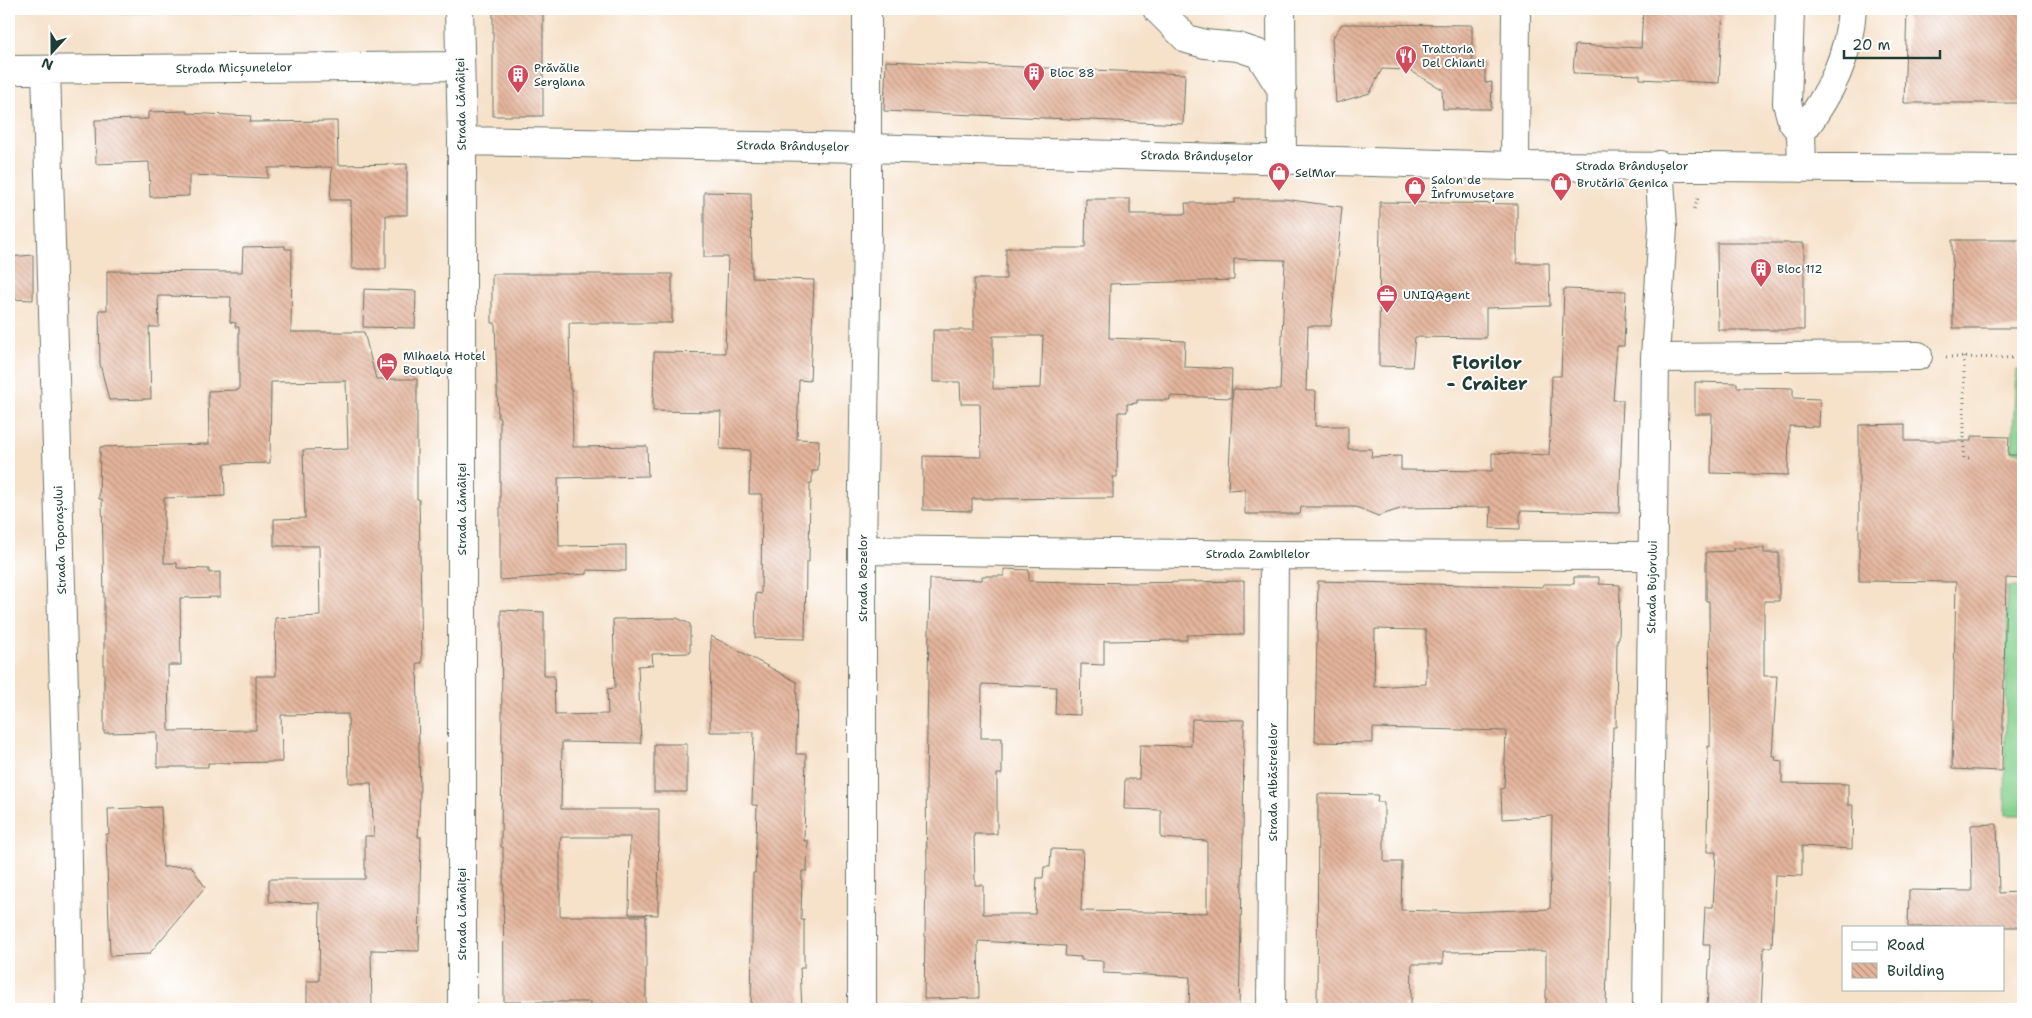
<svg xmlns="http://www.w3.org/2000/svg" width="2032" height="1018" viewBox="0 0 2032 1018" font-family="'Shantell Sans',sans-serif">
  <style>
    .garden { fill: #86d290; stroke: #528862 }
    .building { fill: url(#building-back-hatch); fill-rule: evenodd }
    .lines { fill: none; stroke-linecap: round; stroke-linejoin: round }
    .minor-casing { stroke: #6a7668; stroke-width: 30 }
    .path { stroke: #6a7668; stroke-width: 3; stroke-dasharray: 1 4; stroke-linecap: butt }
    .minor { stroke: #fff; stroke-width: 28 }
    .labels { text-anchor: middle; stroke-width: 4; stroke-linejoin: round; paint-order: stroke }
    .poi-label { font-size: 12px; fill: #1f3d34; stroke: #fff; text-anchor: start }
    .street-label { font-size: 12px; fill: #1f3d34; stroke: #fff }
    .district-label { font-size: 18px; font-weight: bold; fill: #1f3d34; stroke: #fff }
  </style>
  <defs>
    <pattern id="building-back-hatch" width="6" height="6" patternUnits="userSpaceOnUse" patternTransform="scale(1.25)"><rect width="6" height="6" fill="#e4b49b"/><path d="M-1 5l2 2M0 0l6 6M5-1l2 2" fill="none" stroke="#b8947f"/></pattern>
  </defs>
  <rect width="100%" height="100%" fill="#fff"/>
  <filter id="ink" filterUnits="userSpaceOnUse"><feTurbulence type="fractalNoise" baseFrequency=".02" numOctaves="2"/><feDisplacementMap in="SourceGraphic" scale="10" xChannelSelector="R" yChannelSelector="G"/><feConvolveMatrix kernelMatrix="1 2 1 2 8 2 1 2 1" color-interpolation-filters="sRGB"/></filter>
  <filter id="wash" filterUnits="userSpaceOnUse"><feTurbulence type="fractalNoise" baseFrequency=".0096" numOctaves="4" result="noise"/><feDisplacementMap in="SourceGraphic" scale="20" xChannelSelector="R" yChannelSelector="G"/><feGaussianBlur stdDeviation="1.12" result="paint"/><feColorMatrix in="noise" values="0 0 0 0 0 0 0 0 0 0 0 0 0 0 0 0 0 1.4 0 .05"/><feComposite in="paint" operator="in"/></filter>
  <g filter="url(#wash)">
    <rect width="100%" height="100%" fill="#f6e1c9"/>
    <path class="garden" d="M117 9H318V11L117 13Z
      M2016 370 2023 371V453L2012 452Z
      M2007 587H2023V815H2005Z"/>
    <g id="blocks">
      <path class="building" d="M493 9H543V116H493Z
        M1643 9H1723L1719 83 1640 79V75L1573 73 1575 45 1641 48Z
        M1907 9H2023V103H1904Z
        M1342 24 1472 25V63L1485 62V83L1492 82 1491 109H1443L1442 89 1409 70 1382 69 1370 93 1336 103 1332 39Z
        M886 61 1185 74 1183 124 884 111Z
        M187 111V113L251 116 250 122 337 121 338 165 407 164V215H386V269H352L351 200H330L332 167 268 168V178L189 175V196L150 197 149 162 96 164 95 120 148 119V112Z
        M704 192 751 193 752 278 814 280 810 381 799 380 797 439 819 440 818 471H812V483H810L809 562H806L805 639 755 638 756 593 761 594 762 494H749L750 450 720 449 721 412 653 411 654 352 725 353 728 257H704Z
        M1086 199H1130V214H1186L1185 203H1235V199H1284L1342 207 1331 326H1308L1306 391H1316L1315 426H1348V449H1372L1371 457 1401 456V470L1492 471V453L1549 455 1552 376H1561L1564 289 1626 291 1624 346H1617L1613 400H1623L1619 513 1520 511V529L1490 528 1491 507 1403 508 1378 516 1356 507H1301L1300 514H1245V489L1228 490 1233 389 1280 390 1285 260 1234 259V280L1110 284 1109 338 1185 341 1184 367 1232 369 1231 398 1170 396V400H1137V403L1127 404V412H1118L1117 477H1113V498L972 499V511L923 510V456L981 457 980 404H961L960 382H933V330H974V279H1006V248H1085ZM993 336H1043L1041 388 993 389Z
        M1380 202 1517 204V263H1549L1550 306 1486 308V338L1415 337 1412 367 1379 366Z
        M1952 240H2023V328H1953Z
        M1717 243H1804V330H1718Z
        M285 246V249H292L291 332H364L376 379H417V499H419L422 663H417L420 794 418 837H421L419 951 371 950 372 1009H307V981H319L320 903 269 902V879H365V836H374L371 783H349L348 714 281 715 282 762 208 763V767H157V732L104 733V599L102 499H99L100 447 209 444 208 391 239 390V327H235L236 323 230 322 231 297 158 296 159 327H149L151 399 109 400 100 364 99 310H107V271L242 272 243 247ZM346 381 348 449 303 450 305 518 274 519V546H319L320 616 275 618 276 676H256V730L169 731 168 665H181L180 598 220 597V572L209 573V569L177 568V563H164V498L225 496 224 464 270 463 271 382Z
        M33 255V300L9 299V257Z
        M492 274H672V323H569L570 390H572L573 447 647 446 648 476 558 478 559 546 626 545V571L587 570V574L500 580V418H498L495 323H492Z
        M364 289 416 291 415 328 363 327Z
        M1695 382 1737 383V387L1793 388V398L1820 399 1819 427 1789 426 1788 475 1711 473 1712 414H1695Z
        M1905 424V441H1971V436L2009 437 2008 455H2023V579L2006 578 2002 771 1952 769 1956 582 1859 581V425Z
        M1733 548H1764V553H1779V601H1764V676H1777L1772 756H1776L1775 760 1782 761V783L1848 784V805H1853L1852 849 1802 846V876L1775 875 1772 947H1764L1761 1009H1707L1710 945H1703L1705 907H1713L1716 852H1707L1708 746 1710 747 1709 601H1706V552L1734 551Z
        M1004 569 1029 570V581L1131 583 1244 581V634L1187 635V640L1104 641V665L1081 664 1080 715 1055 714 1056 687 982 684 981 738H1002V774H997V834H974L975 885H983V914H1035L1037 878H1043L1044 867H1050L1051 849 1083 850 1081 911 1207 913V841L1161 838V810L1124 809 1125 779H1139L1140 745 1191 746 1192 719 1244 720 1243 841 1239 1009H1189L1190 977 1103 973V961L1081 960V957L1065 956 1066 946 978 941 979 998 924 999 926 870H927L926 782 930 579 982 580V576H1004Z
        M1574 577H1599V584L1620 585 1619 639H1617L1616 727H1613L1606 1009H1546V951L1443 952V964H1412L1411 1005H1403V1009H1317L1318 794 1378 795 1377 802H1384V862H1402L1401 910 1462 912 1550 909 1552 816 1502 819 1501 789 1504 788 1506 731 1373 728V743L1315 742 1318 581 1543 587V584H1574ZM1375 629 1426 630V684L1374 687Z
        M501 610 544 612V676H554L555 715 608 714 607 689 615 688 613 619 677 618 690 624V653L652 654 653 665 638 666 641 743 562 742 561 809H659L658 915 629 914 630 837H561L560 848V916H646V1009H590V1002H504L503 847H501L502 715Z
        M711 636 797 682 796 754H806L804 841H808L807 871H802L801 920H804V968H800L802 1009H751L753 873H755L757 805H752L754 732H710Z
        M654 744H687V792H654Z
        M161 807 163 867 191 866 205 887 149 954 110 956 106 834H109L108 809Z
        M1997 824 1999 893 2020 892 2019 927H1908L1909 890 1972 891 1971 825Z"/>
    </g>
  </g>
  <g filter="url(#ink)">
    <use href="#blocks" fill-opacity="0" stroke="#6a7668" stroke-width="1"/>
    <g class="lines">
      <g class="minor-casing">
        <path id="minor" d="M459 9 462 141V1009
          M1157 9 1187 39 1205 44 1238 47 1259 54 1282 90
          M1281 9 1282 158
          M1790 9 1787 103 1792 121 1801 133 1802 168
          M9 70 460 66
          M46 70 67 793 70 1009
          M1801 133C1830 94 1849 58 1852 9
          M462 141 866 148 1515 166 2023 169
          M1515 166 1516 9
          M1655 358 1918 356
          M862 550 1274 555 1653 556
          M862 1009V550L867 234V9
          M1271 1009 1274 555
          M1647 1009 1655 358 1663 227 1659 165"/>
      </g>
      <path class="path" d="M1694 209 1699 196
        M1946 357 2023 358
        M1964 357V458H1970"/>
      <use href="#minor" class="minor"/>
    </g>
  </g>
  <defs>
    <g id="restaurant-pin" transform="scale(1.125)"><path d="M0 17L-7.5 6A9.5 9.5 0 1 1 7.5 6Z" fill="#d1495b" stroke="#fff"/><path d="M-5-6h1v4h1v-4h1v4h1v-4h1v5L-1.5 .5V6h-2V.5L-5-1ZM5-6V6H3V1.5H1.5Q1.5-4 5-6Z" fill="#fff"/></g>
    <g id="building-pin" transform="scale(1.125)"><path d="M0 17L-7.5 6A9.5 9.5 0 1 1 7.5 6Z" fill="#d1495b" stroke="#fff"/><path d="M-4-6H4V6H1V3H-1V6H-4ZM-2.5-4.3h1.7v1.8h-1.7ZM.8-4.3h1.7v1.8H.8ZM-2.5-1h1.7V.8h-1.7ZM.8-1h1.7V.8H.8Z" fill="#fff"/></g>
    <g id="shop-pin" transform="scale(1.125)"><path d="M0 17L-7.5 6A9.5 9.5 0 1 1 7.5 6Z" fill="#d1495b" stroke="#fff"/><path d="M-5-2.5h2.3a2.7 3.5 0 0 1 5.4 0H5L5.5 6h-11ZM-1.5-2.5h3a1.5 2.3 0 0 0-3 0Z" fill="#fff"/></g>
    <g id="office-pin" transform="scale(1.125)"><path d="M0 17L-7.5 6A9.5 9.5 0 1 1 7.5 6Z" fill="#d1495b" stroke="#fff"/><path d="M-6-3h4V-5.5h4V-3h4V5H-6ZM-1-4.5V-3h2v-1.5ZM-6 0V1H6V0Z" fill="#fff"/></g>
    <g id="hotel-pin" transform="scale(1.125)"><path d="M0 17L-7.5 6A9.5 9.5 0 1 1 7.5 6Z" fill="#d1495b" stroke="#fff"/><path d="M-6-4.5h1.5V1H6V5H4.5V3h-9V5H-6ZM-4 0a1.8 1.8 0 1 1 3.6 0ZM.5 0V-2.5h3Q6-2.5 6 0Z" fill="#fff"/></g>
  </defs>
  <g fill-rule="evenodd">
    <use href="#restaurant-pin" x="1406" y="56"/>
    <use href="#building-pin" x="1034" y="73"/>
    <use href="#building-pin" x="518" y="75"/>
    <use href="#shop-pin" x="1279" y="173"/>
    <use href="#shop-pin" x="1561" y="183"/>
    <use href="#shop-pin" x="1415" y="187"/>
    <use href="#building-pin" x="1761" y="269"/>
    <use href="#office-pin" x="1387" y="295"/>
    <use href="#hotel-pin" x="387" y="363"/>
  </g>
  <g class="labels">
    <g class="poi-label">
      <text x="1422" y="53">Trattoria<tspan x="1422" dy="14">Del Chianti</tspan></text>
      <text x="534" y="72">Prăvălie<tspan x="534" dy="14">Sergiana</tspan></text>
      <text x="1050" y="77">Bloc 88</text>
      <text x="1295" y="177">SelMar</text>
      <text x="1431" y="184">Salon de<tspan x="1431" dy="14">Înfrumusețare</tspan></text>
      <text x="1577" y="187">Brutăria Genica</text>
      <text x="1777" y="273">Bloc 112</text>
      <text x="1403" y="299">UNIQAgent</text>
      <text x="403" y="360">Mihaela Hotel<tspan x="403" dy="14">Boutique</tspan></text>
    </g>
    <g class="street-label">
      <text transform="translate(234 68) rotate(-1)" y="4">Strada Micșunelelor</text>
      <text transform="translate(461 104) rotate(-91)" y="4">Strada Lămâiței</text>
      <text transform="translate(793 146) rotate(1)" y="4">Strada Brândușelor</text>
      <text transform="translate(1197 156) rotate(1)" y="4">Strada Brândușelor</text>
      <text x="1632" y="170">Strada Brândușelor</text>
      <text transform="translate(462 509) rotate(-90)" y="4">Strada Lămâiței</text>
      <text transform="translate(60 540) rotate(-92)" y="4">Strada Toporașului</text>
      <text x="1258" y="558">Strada Zambilelor</text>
      <text transform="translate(863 578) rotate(-90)" y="4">Strada Rozelor</text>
      <text transform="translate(1652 587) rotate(-89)" y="4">Strada Bujorului</text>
      <text transform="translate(1273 782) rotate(-90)" y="4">Strada Albăstrelelor</text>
      <text transform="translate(462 914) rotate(-90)" y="4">Strada Lămâiței</text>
    </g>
    <g class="district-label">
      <text x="1487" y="369">Florilor<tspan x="1487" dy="21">- Craiter</tspan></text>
    </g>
  </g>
  <rect width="2032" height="1018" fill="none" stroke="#fff" stroke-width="30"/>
  <rect x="1842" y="926" width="162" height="65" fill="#ffffff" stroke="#a5b1ae"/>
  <rect x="1852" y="942" width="25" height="8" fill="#ffffff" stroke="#a5b1ae"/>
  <text x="1887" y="950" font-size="15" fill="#1f3d34">Road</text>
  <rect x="1852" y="963" width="25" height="15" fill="url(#building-back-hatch)" stroke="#a5b1ae"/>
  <text x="1887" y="976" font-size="15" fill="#1f3d34">Building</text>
  <g transform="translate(52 52) rotate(201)" stroke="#ffffff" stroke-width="4" paint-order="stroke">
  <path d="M0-4L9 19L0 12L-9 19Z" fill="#1f3d34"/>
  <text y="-8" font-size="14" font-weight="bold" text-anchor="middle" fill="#1f3d34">N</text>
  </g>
  <path d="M1844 50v8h96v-8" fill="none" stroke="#1f3d34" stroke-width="2.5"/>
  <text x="1852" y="50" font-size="15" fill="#1f3d34" stroke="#ffffff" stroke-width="4" paint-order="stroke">20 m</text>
</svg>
